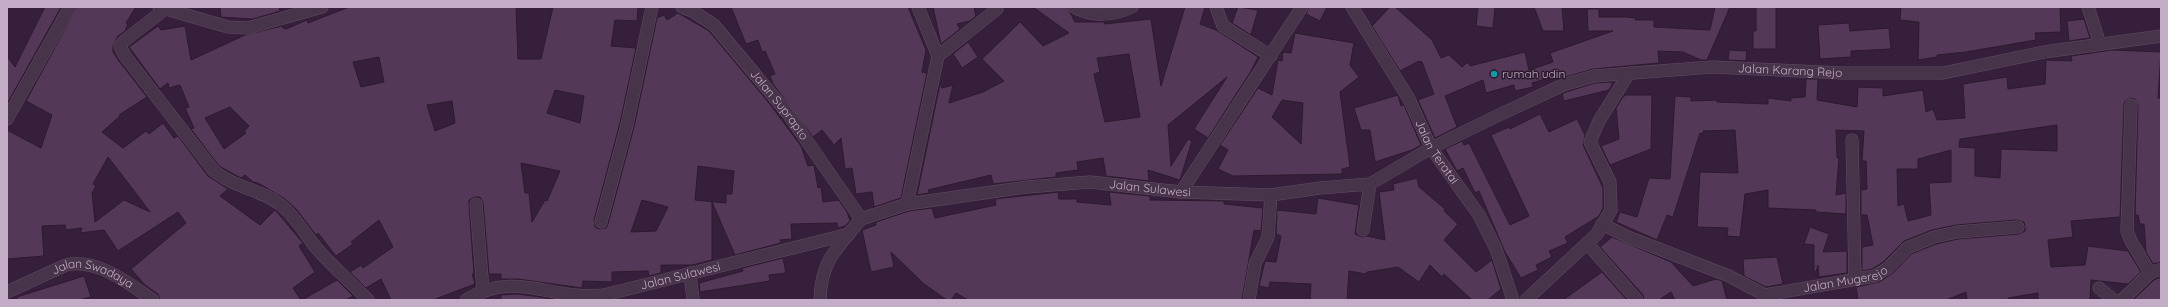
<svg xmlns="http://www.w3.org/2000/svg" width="2168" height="307" viewBox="0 0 2168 307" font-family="Quicksand,sans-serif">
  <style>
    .building { fill: #543857; stroke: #2e1a30; fill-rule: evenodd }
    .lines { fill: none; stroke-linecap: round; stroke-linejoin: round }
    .minor-casing { stroke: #624d64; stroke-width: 13 }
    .minor { stroke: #47334a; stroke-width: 12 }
    .culture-dot { fill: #0f9aa8; stroke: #2c182e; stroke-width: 1.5 }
    .labels { text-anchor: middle; stroke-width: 3; stroke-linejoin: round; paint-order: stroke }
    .street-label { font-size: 12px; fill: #c4adc6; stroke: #2c182e }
    .poi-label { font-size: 12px; fill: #c4adc6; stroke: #2c182e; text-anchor: start }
  </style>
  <rect width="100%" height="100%" fill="#361f3a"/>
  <path class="building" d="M45 7H61L7 104V56L15 67Z
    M77 7H136L126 23 128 24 125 31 118 36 113 46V52L119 61 147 97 119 115 120 116 102 132 123 148 146 131 149 134 163 123 174 138 178 136 208 176 228 189 220 196 260 225 275 210 276 211 303 243 299 246 315 272 293 288 301 300H160L158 294 145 285 131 269 186 223 178 212 118 251 104 230 80 233 82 228 66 230 65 225 42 226 44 256 7 259V130L41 148 52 115 26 101ZM108 157 135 192 150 212 124 200 95 222 92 193 96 186 93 184Z
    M220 7H279L280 11 253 19 221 17Z
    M349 7H516L518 59H541L553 7H638L637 21 615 20 611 46 636 48 620 123 594 220 595 227 599 229 606 228 608 224 634 127 657 18 664 15 667 20 678 13 709 31 769 103 801 146 808 166 814 165 818 188 821 187 823 202 839 200 847 212 850 221 845 226 838 228 837 223 791 224 792 239 780 240 781 243 735 255 712 202V260L692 265H661V273L649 276 648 271 612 272V282L583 281 582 288 518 279H501V274H489L483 203 480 197H475L469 200V205L474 274H472L475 284 433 300H391L381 279 366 288 350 272 361 265 363 268 393 247 379 220 351 242 353 244 336 256 318 233 316 235 297 210 285 199 258 183 253 182 245 175 241 178 219 166 191 129 194 128 185 108 189 107 180 85 169 88 168 83 160 89 129 47 158 26 161 30 185 26 191 60 245 35 282 26 283 28 286 29 307 20 308 23ZM379 57 384 82 361 87 353 62ZM555 90 584 96 580 123 547 113ZM452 101 455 123 435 131 427 105ZM230 107 249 126 244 132 246 133 224 149 205 118ZM521 163 560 171 547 201 545 200 532 222 529 193H525ZM698 166 734 171 732 194H726V203L695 200ZM642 200 668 207 656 231 631 232Z
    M731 7H908L926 50 922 72 927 73 901 198 874 207 872 192 856 194 852 168 845 169 841 138 834 145 822 130 813 137 773 84 770 76 775 74 765 51 762 52 758 40 746 44Z
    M933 7H974L976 16 970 21 957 24 960 29 941 44Z
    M1033 7H1067L1075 22H1104L1105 24 1151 19 1161 86 1185 7H1205L1200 24 1218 31 1258 57 1251 71 1208 138 1194 129 1227 77 1168 125 1171 166 1188 139 1192 141 1180 180 1148 170 1149 181 1106 176 1103 158 1077 162 1078 170 1056 173V177L993 184 991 175 928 190 929 193 917 195 940 84 942 88 953 85 949 103 983 92 1004 81 982 59 1020 22 1043 46 1069 33ZM1129 54 1140 117 1105 122 1094 74 1100 72 1097 58Z
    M1238 7 1258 10 1251 35 1232 23Z
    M1309 7H1327L1320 21 1306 14Z
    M1390 7H1395L1432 40 1441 58 1449 55 1462 67 1468 62 1470 66 1525 52 1529 70 1553 62 1550 53 1613 31H1588L1587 9H1599V17H1626L1636 18 1635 20H1654V27L1710 30 1715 7H1730L1707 60H1701L1683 52 1658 51 1659 63 1593 69 1559 79 1558 75 1532 83 1533 87 1515 91 1514 85 1486 93 1483 80 1445 96 1457 127 1435 138 1418 100 1434 94 1422 62 1419 61 1400 71 1372 26Z
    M1478 7H1495L1493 28 1476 26Z
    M1534 7H1562L1564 31H1543Z
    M1756 7H1776V49H1753V31H1756Z
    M1901 7H2060L2061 32 2035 33 2036 40 1966 52 1937 55V57L1918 60 1919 22 1900 20Z
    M2084 19 2090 38 2069 41 2067 21Z
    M1849 23 1850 31 1889 28 1891 49 1851 51V57L1820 59 1818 25Z
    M1295 33 1354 43 1350 65 1359 77 1340 92 1350 167 1342 169V174L1233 176 1218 169 1228 150 1220 145 1258 88 1272 95 1278 60 1282 61 1283 52 1291 53ZM1282 100 1303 103 1301 144 1272 117Z
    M968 42 978 57 962 68 953 54Z
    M1729 50 1747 51 1746 61 1728 60Z
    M2112 50 2161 52 2158 98H2161V262L2153 264 2146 252 2144 224H2140L2138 215H2135L2138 105 2135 99 2131 98 2125 101 2124 105 2120 217 2071 221 2073 237 2048 240 2051 267 2085 265 2088 246 2128 251 2141 272 2128 284 2091 280 2090 300H2038V293L2008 298 2009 300H1967L1966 292 1946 300H1858L1856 287 1879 282 1893 273 1911 254 1936 244 1958 239 2019 234 2025 231V227L2024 222 2017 220 1956 225 1932 230 1904 241 1883 262 1872 269 1862 271V247L1873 245 1867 215H1861V190L1867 189 1866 161H1862L1864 131 1836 130 1837 158H1839L1836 195 1846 193V214L1816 212V210L1768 208V190L1745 194 1740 237 1727 236 1728 228 1697 227 1700 172 1738 173 1735 130 1703 131V134L1700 133 1673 217 1667 215 1657 240 1616 222 1620 212 1637 217 1649 178 1670 179 1675 96 1691 97V101L1717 100V102L1768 104V98L1791 101V98L1805 97 1806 79H1818L1817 100 1857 107 1858 87 1883 88V96L1923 90 1926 112 1933 109 1937 120 1965 118 1963 84 2007 77 2008 89 2045 84 2046 60 2072 61 2071 56ZM2057 125V151L2001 149 2000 178 1975 176V148L1959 147 1960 139ZM1951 150V182L1929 183 1931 215 1908 221 1904 204 1898 206 1897 169H1918V159Z
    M1613 82 1609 90 1564 101 1562 94 1566 92 1595 83Z
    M1398 95 1401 106 1404 105 1421 145 1412 150 1375 162 1370 130H1361L1354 108Z
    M1626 95H1652L1651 149 1610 165 1601 146 1619 139 1616 108 1623 97Z
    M1540 114 1549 132 1577 119 1585 135 1583 145 1603 188V208L1599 216 1565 237 1568 243 1549 251 1552 257 1536 265 1538 270 1521 278 1505 252 1479 191 1475 193 1463 168 1457 171 1445 149 1462 141 1464 145 1469 143 1510 225 1529 216 1491 135 1509 127 1510 129Z
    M1417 178 1419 187 1445 209 1444 211 1458 224 1444 240 1476 272 1492 260 1501 289 1488 300H1472L1444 274 1442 277 1430 265 1419 282 1398 267 1367 272 1366 274 1349 271 1347 300H1310L1311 284 1270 282 1269 288 1259 286 1265 261 1276 262 1281 236 1276 234 1277 210 1316 214 1318 198 1359 205 1355 234 1362 237 1367 236 1385 240 1379 192 1394 190 1393 184Z
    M1058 192 1059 199H1077V202L1111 205 1109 192 1150 196V200L1224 201V204L1263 208 1261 231 1254 230 1242 300H968L956 293 951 300H947L924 284 891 252 894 267 871 272 862 230 876 225V222L909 211 932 208 935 218 996 205 995 199Z
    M1810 227 1829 234 1823 252 1847 251V273L1819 277 1818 265 1816 272 1814 271V245L1804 244Z
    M1612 237 1671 262 1693 286 1716 279 1722 281 1727 300H1675L1671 292 1659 300H1644L1643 295 1600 247Z
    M1777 257 1783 284 1766 287 1744 276 1743 259Z
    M783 258 786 273 769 275 770 281 700 292 699 283 743 271 742 268Z
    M1602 272 1627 300H1563Z
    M84 276 91 297 79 300H17V297Z
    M2161 277V300H2133L2154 280Z
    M337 280 353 296 346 300H302Z
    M517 294 533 296 558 300H501V295Z"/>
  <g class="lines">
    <g class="minor-casing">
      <g id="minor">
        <path d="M159 7 228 27 248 28 322 7"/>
        <path id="s1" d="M682 7 694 12 714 25 789 115 861 219"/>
        <path d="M1074 7C1092 17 1113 16 1132 7"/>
        <path d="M1216 7 1223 26 1271 56"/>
        <path id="s2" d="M1352 7 1409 99 1431 148 1479 215 1496 249 1513 300"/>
        <path d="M2088 7 2100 44"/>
        <path d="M165 9 124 41 120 46 125 56 214 171C236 189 261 189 281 205 296 217 306 236 318 250 334 268 352 283 368 300"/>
        <path d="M938 56 997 9"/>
        <path d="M2131 105 2127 231 2131 241 2150 273"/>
        <path d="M7 119 70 7"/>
        <path d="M1852 140 1855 278"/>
        <path d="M1181 192 1302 7"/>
        <path d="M476 204 483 290"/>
        <path d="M907 204 938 56 918 7"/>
        <path id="s3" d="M861 219 907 204 1027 187 1090 182 1181 192 1271 195 1320 188 1370 184 1431 148 1499 115 1563 85 1594 76 1712 67 1843 73H1943L2044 52 2161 36"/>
        <path d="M601 222 627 125 652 7"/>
        <path id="s4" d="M1602 224 1628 237 1729 276 1765 295 1875 276 1888 268 1907 248 1934 237 1957 232 2018 227"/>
        <path d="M1363 230 1370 184"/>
        <path d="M1587 243 1637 300"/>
        <path d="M690 273 693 300"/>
        <path d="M2099 288 2114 300"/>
        <path id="s5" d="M7 292 66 265C97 258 129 283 153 300"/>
        <path id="s6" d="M466 300C516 269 551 301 604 295L849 234"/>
        <path d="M820 300C821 259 838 248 861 219"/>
        <path d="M1249 300 1255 264 1268 237 1271 195"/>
        <path d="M1526 300 1597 234 1611 210 1610 182 1590 142 1599 121 1629 73"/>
        <path d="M2122 300 2150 273 2161 269"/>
      </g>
    </g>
    <use href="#minor" class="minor"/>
  </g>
  <circle class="culture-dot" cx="1494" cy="74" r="4"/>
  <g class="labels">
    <g class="street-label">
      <text dy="4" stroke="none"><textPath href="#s3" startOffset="960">Jalan Karang Rejo</textPath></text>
      <text dy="4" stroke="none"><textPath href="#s1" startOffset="140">Jalan Suprapto</textPath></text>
      <text dy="4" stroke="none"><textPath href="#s2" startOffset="168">Jalan Teratai</textPath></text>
      <text dy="4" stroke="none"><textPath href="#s3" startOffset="293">Jalan Sulawesi</textPath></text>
      <text dy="4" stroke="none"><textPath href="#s6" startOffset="220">Jalan Sulawesi</textPath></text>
      <text dy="4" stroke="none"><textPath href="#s4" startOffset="260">Jalan Mugerejo</textPath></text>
      <text dy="4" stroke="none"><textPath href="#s5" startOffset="93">Jalan Swadaya</textPath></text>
    </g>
    <g class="poi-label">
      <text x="1502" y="78">rumah udin</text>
    </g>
  </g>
  <rect width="2168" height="307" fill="none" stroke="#c4adc6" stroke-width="16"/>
</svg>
